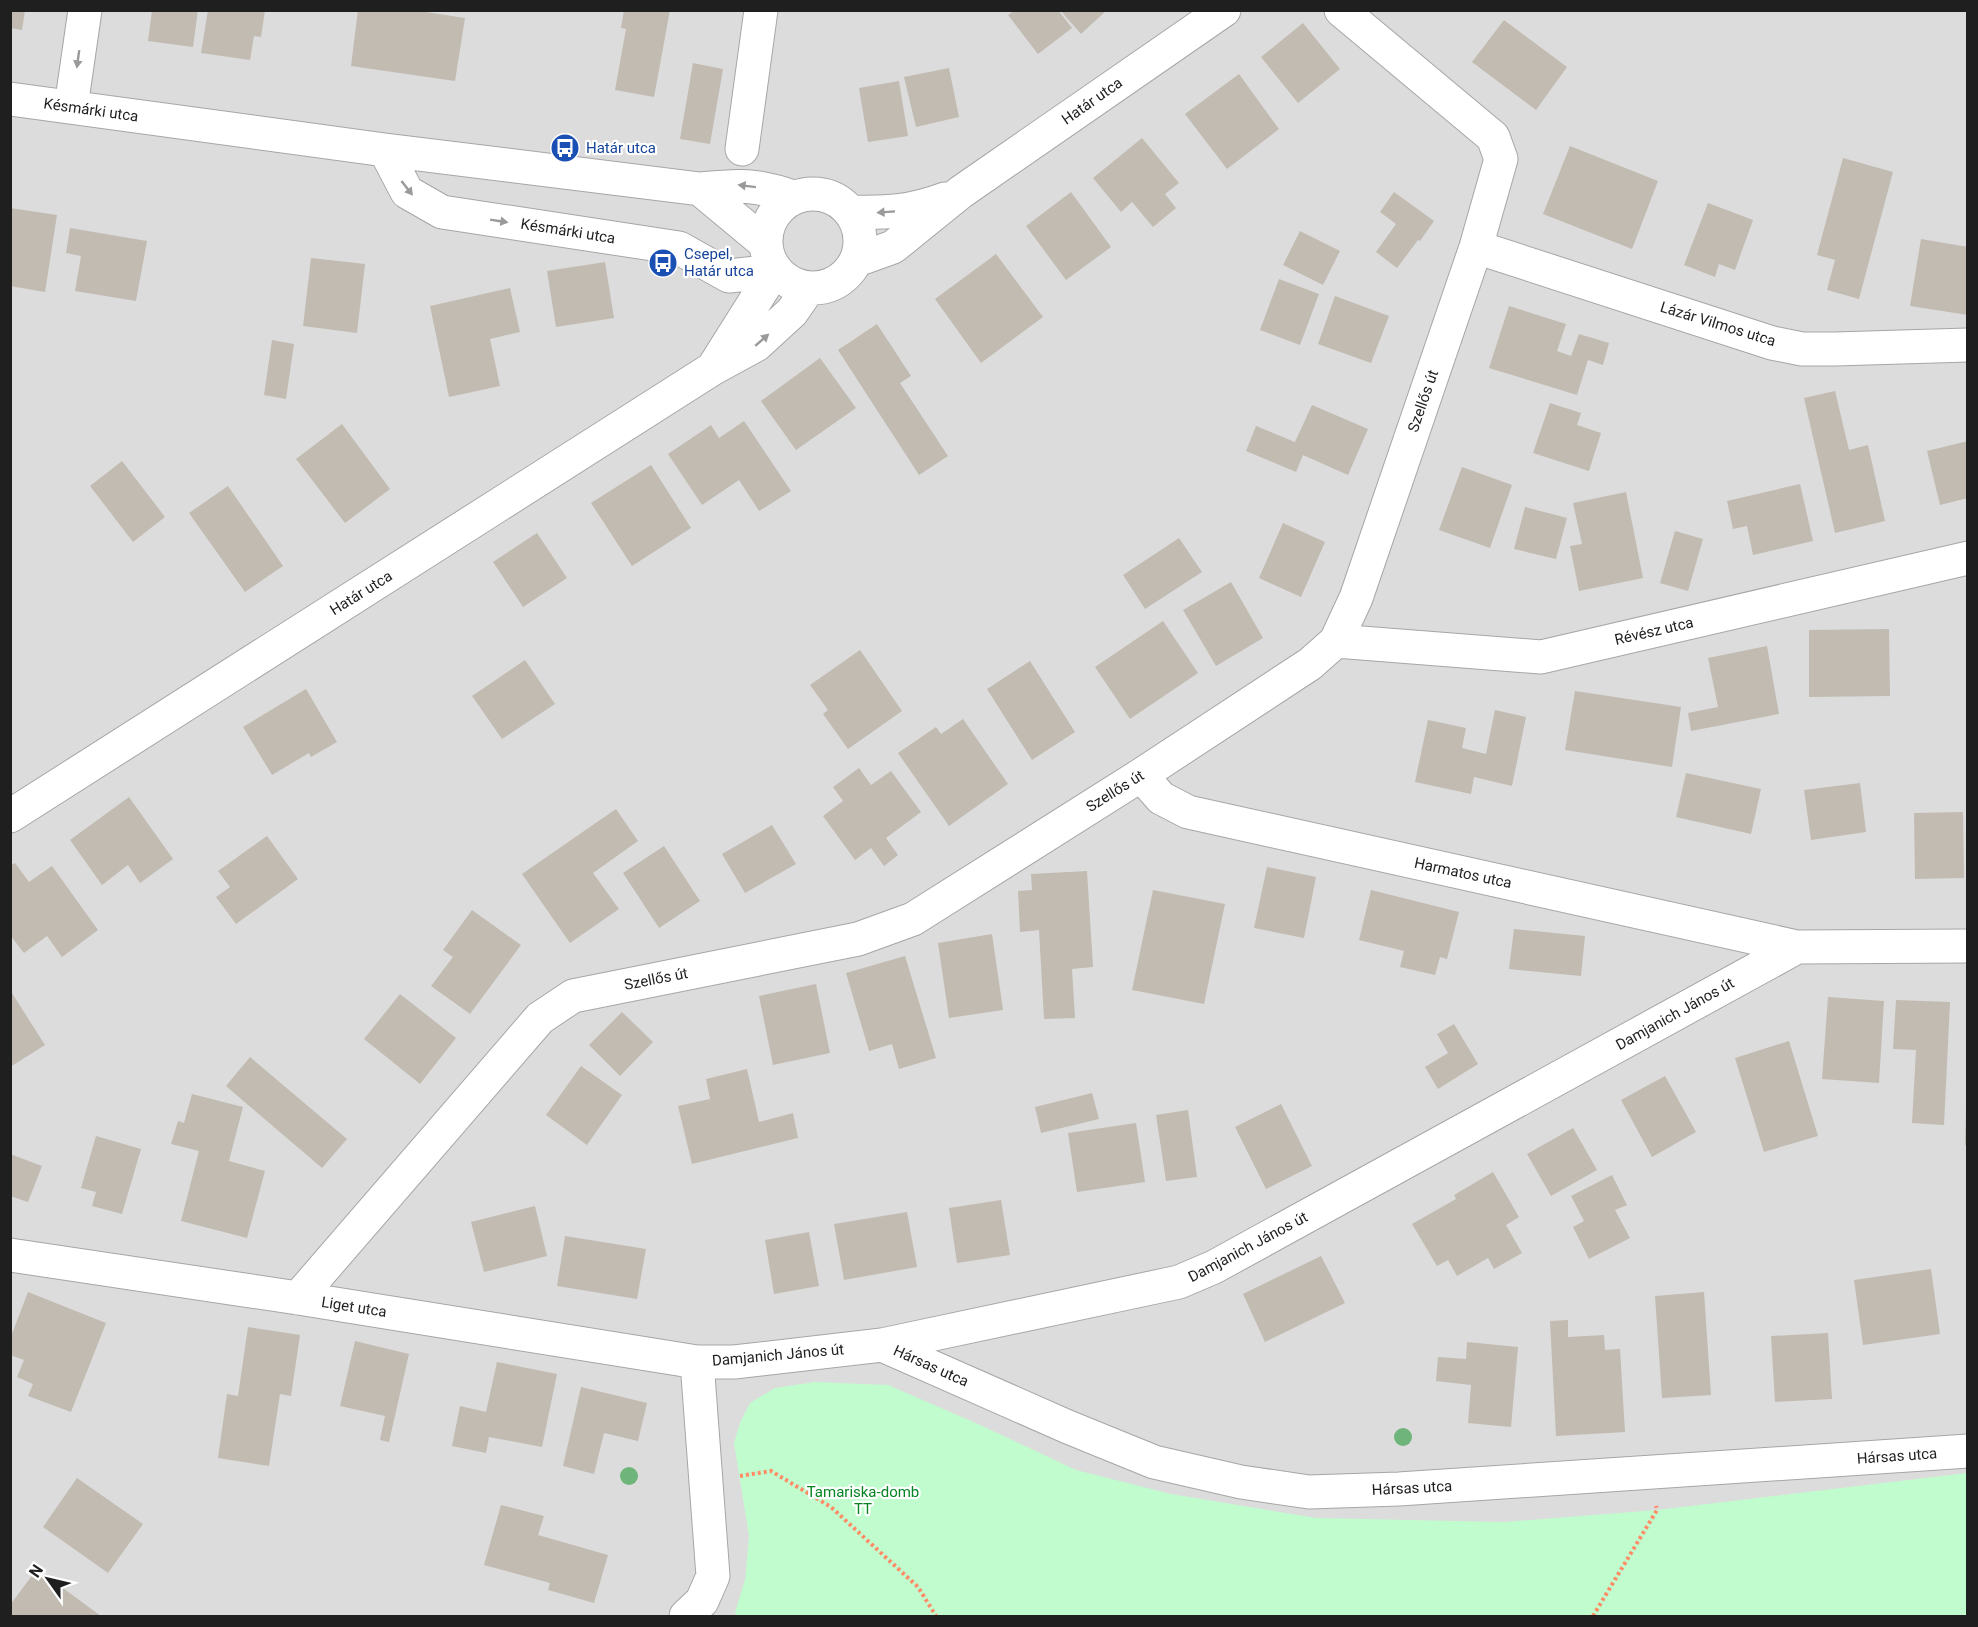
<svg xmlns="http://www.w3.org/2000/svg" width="1978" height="1627" viewBox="0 0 1978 1627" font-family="Roboto,sans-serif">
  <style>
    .residential { fill: #dddcdc }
    .park { fill: #c0fccd }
    .building { fill: #c1bbb1 }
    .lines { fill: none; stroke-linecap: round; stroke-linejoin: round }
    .minor-casing { stroke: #a6a6a6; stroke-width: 35 }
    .path { stroke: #ff8b67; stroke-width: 4; stroke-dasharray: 3 3; stroke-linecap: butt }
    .minor { stroke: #fff; stroke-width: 33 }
    .tree { fill: #6fb47a }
    .oneway { fill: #9a9a9a }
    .labels { text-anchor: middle; stroke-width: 4.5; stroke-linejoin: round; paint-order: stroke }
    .street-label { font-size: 15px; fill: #1f1f1f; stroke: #fff }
    .transit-label { font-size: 15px; fill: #164399; stroke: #fff; text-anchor: start }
    .park-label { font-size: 15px; fill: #068422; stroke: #fff }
  </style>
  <rect width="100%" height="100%" fill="#f0eee5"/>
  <path class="residential" d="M11 11H1967V1616H11Z"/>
  <path class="park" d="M815 1382 888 1385 978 1424 1076 1470 1171 1494 1316 1518 1504 1522 1657 1510 1967 1473V1616H737L735 1612 745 1580 749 1536 734 1443 740 1423 750 1403 775 1388Z"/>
  <path class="building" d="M10 10H25L22 30 10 28Z
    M152 10H198L193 47 148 41Z
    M208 10H265L261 37 254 36 250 60 201 53Z
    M358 10H413L465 18 455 81 351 66Z
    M624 10H670L654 97 615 90 626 29 621 28Z
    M1015 10H1058L1072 28 1038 54 1008 15Z
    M1060 10H1107L1081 34Z
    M1504 20 1567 67 1536 110 1472 62Z
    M1303 23 1340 69 1298 103 1261 57Z
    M693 63 723 69 710 144 680 139Z
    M949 68 959 117 916 127 904 77Z
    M1239 74 1279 129 1227 169 1185 114Z
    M899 81 908 136 868 142 859 88Z
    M1142 138 1179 183 1165 194 1176 208 1153 227 1132 202 1121 212 1093 178Z
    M1570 146 1658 181 1632 249 1543 214Z
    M1843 158 1893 172 1859 299 1827 290 1835 260 1817 255Z
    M1071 192 1111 247 1066 280 1026 226Z
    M1394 192 1434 221 1420 241 1418 240 1397 268 1376 252 1396 224 1380 212Z
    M1708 203 1753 220 1735 270 1719 264 1715 277 1684 265Z
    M10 208 57 215 45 292 10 286Z
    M70 228 147 241 136 301 75 291 81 256 66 253Z
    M1300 231 1340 251 1323 285 1283 265Z
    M1921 239 1968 247V315L1910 306Z
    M996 254 1043 317 981 363 935 299Z
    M311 258 365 264 357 333 303 326Z
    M605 262 614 318 556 327 547 271Z
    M1279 279 1319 294 1300 345 1260 330Z
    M510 288 520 332 490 339 500 386 449 397 430 306Z
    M1335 296 1389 316 1371 363 1318 344Z
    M1509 306 1566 324 1557 351 1571 356 1579 334 1609 343 1603 365 1588 360 1577 395 1489 368Z
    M877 324 911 376 900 383 948 456 919 475 838 350Z
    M272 340 294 344 286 399 264 395Z
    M820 358 856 408 796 450 761 401Z
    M1835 391 1849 450 1868 445 1885 521 1835 533 1804 398Z
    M1550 403 1581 413 1577 425 1601 433 1589 471 1533 453Z
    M1312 405 1368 429 1348 475 1303 455 1296 472 1246 451 1256 426 1295 442Z
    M744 421 791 491 759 511 739 480 702 505 668 454 711 425 719 438Z
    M342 424 390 489 345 523 296 459Z
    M1968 441V498L1940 505 1927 451Z
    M122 461 165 517 133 542 90 486Z
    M651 465 691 528 632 566 591 503Z
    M1462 467 1512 485 1490 548 1439 530Z
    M1800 484 1813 541 1753 555 1747 526 1733 529 1727 501Z
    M228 486 283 566 245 592 189 513Z
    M1626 492 1643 578 1579 591 1570 546 1582 544 1573 503Z
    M1525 507 1567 518 1556 559 1514 549Z
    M1283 523 1325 542 1301 597 1259 578Z
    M1675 531 1703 539 1688 591 1660 583Z
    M537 533 567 578 523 607 493 562Z
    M1179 538 1202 572 1145 609 1123 575Z
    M1231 582 1263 638 1216 666 1183 610Z
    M1163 621 1198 673 1130 719 1095 667Z
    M1889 629 1890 696 1809 697V630Z
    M1767 646 1779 714 1691 731 1688 713 1718 707 1708 658Z
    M860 650 902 711 848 749 823 714 828 710 810 685Z
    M525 660 555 704 502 739 472 696Z
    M1030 661 1075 732 1032 760 987 689Z
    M306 689 337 742 311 757 309 753 272 775 243 727Z
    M1575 691 1681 707 1672 767 1565 750Z
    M1495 710 1526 717 1512 786 1474 777 1471 794 1415 782 1428 720 1466 728 1462 748 1486 754Z
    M963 719 1008 784 949 826 898 753 936 727 941 734Z
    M859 768 871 785 891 771 921 812 886 838 898 855 884 866 871 848 855 860 823 816 843 801 833 787Z
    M1686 773 1761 789 1751 834 1676 817Z
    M1860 783 1866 832 1811 840 1804 790Z
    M129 797 173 859 140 883 128 865 102 885 70 840Z
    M616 809 638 841 593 873 619 909 570 943 522 874Z
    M1963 812 1964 878 1915 879 1914 813Z
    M772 825 796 864 745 893 722 854Z
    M267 836 298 879 236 924 216 897 230 887 218 871Z
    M664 846 700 901 659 928 623 873Z
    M15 863 29 882 52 866 98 930 62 957 47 936 24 953 10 935V866Z
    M1267 867 1316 877 1304 938 1254 928Z
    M1087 871 1093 967 1072 969 1075 1018 1044 1019 1039 930 1020 932 1018 891 1032 890 1031 874Z
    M1153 890 1225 904 1204 1004 1132 990Z
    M1371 890 1459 912 1447 959 1440 957 1435 975 1400 967 1404 951 1359 940Z
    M472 910 521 945 470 1014 431 986 453 957 443 950Z
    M1514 929 1585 936 1581 976 1509 969Z
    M992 934 1003 1010 949 1018 938 943Z
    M905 956 936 1058 899 1069 892 1044 869 1051 846 973Z
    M816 984 830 1053 773 1065 759 996Z
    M10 990 45 1045 10 1067Z
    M400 994 456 1038 420 1084 364 1039Z
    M1828 997 1884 1001 1879 1083 1822 1079Z
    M1896 1000 1950 1002 1944 1125 1912 1123 1916 1050 1893 1049Z
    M622 1012 653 1042 620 1076 589 1045Z
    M1454 1024 1478 1064 1438 1089 1425 1067 1448 1053 1437 1034Z
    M1789 1041 1818 1136 1764 1152 1735 1058Z
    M250 1057 347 1139 322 1168 226 1086Z
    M581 1066 622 1095 587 1145 546 1115Z
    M747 1069 759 1122 793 1113 798 1138 692 1164 678 1106 710 1099 706 1079Z
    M1665 1076 1696 1132 1652 1157 1621 1100Z
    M1092 1093 1099 1119 1041 1133 1035 1107Z
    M192 1094 243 1107 229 1161 265 1171 247 1238 181 1221 199 1151 171 1144 178 1121 184 1123Z
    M1281 1104 1312 1166 1266 1189 1235 1127Z
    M1966 1105H1968V1145H1965Z
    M1188 1110 1197 1177 1166 1181 1156 1115Z
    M1136 1123 1145 1182 1077 1192 1068 1133Z
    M1573 1128 1597 1170 1551 1196 1527 1154Z
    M96 1136 141 1149 122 1214 92 1206 96 1192 81 1188Z
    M10 1154 42 1166 28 1202 10 1196Z
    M1493 1172 1519 1217 1506 1225 1522 1253 1494 1269 1488 1258 1457 1276 1448 1260 1437 1266 1412 1224 1456 1199 1454 1195Z
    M1612 1175 1627 1205 1615 1210 1630 1238 1589 1259 1573 1227 1584 1221 1571 1196Z
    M1001 1200 1010 1255 957 1263 949 1208Z
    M535 1206 547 1256 484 1272 471 1222Z
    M907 1212 917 1267 844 1280 834 1224Z
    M809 1232 819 1286 774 1294 765 1240Z
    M565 1236 646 1249 637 1299 557 1286Z
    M1321 1256 1345 1303 1265 1342 1243 1294Z
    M1931 1269 1940 1334 1863 1345 1854 1280Z
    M28 1292 106 1323 71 1412 28 1396 33 1384 17 1377 24 1360 10 1355V1339Z
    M1704 1292 1711 1395 1662 1398 1655 1296Z
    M1568 1320V1337L1604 1335 1605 1350 1620 1349 1625 1432 1556 1436 1550 1321Z
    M248 1327 300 1335 291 1396 280 1394 269 1466 218 1458 227 1394 238 1396Z
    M1828 1333 1832 1399 1775 1402 1771 1336Z
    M355 1341 409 1354 389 1442 380 1440 385 1416 340 1406Z
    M1467 1342 1518 1347 1511 1427 1468 1423 1471 1385 1436 1381 1438 1357 1466 1359Z
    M497 1362 557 1374 542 1447 489 1437 486 1453 452 1446 460 1406 486 1412Z
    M581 1387 647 1403 638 1441 604 1433 594 1474 563 1466Z
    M77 1478 143 1524 108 1573 43 1527Z
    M501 1505 544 1516 538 1535 608 1555 594 1603 548 1590 550 1583 484 1565Z
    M37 1569 101 1616H10V1605Z"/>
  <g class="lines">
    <g class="minor-casing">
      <path id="minor" d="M10 99 385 150 700 189C739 185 756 184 793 197
        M71 107 85 10
        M742 149 761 10
        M385 150 407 192 442 212 679 248 729 276 774 271
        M700 189 765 243
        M766 241a47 47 0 1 1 94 0a47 47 0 1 1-94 0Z
        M850 212C887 213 910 212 945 199
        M1476 247 1772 343 1802 349H1835L1968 345
        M857 260 893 247 961 192 1224 10
        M713 368 774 271
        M1336 641 1541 657 1968 558
        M1141 775 1161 798 1188 812 1797 947
        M10 816 712 369 756 345 792 312 808 289
        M10 1255 298 1298 697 1362H734L882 1345 1179 1282 1214 1267 1797 947 1968 946
        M298 1298 540 1018 573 996 858 939 913 919 1141 775 1310 664 1336 641 1356 598 1476 247 1501 159 1493 137 1341 10
        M882 1345 1068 1427 1154 1462 1241 1482 1309 1492 1399 1489 1968 1451
        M686 1616 702 1601 713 1576 697 1362"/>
    </g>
    <path class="path" d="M740 1476 771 1471 831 1507 918 1587 936 1616
      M1593 1616 1657 1510 1656 1506"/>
    <use href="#minor" class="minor"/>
  </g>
  <g class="tree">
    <circle cx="1403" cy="1437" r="9"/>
    <circle cx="629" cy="1476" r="9"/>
  </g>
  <defs><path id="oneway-solid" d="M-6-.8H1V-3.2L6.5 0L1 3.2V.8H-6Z" transform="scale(1.5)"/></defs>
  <g class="oneway">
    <use href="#oneway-solid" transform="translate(78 59) rotate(98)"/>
    <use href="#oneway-solid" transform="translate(747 186) rotate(-173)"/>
    <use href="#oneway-solid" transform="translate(407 188) rotate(52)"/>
    <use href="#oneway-solid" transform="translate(886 212) rotate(176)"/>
    <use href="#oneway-solid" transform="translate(499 221) rotate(9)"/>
    <use href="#oneway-solid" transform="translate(762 340) rotate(-41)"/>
  </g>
  <defs>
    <g id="bus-disc" transform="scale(1.5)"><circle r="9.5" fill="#1a4fb4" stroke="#fff"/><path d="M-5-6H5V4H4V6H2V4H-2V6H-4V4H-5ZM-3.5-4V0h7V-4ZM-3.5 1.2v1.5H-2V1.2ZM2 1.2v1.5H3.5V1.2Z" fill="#fff"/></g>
  </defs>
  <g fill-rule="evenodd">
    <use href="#bus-disc" x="565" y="148"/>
    <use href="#bus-disc" x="663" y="263"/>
  </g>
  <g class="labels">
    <g class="street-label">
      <text transform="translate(1092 101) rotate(-35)" y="5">Határ utca</text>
      <text transform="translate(91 110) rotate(8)" y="5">Késmárki utca</text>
      <text transform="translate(568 231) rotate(9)" y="5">Késmárki utca</text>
      <text transform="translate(1718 324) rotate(17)" y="5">Lázár Vilmos utca</text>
      <text transform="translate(1423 401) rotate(-71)" y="5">Szellős út</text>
      <text transform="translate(361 593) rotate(-32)" y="5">Határ utca</text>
      <text transform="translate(1654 631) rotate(-13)" y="5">Révész utca</text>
      <text transform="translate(1115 791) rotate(-32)" y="5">Szellős út</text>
      <text transform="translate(1463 873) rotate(12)" y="5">Harmatos utca</text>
      <text transform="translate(656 979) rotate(-11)" y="5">Szellős út</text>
      <text transform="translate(1675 1014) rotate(-29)" y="5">Damjanich János út</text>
      <text transform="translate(1248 1247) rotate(-28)" y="5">Damjanich János út</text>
      <text transform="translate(354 1307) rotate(9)" y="5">Liget utca</text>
      <text transform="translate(778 1355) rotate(-5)" y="5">Damjanich János út</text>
      <text transform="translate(931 1366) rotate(24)" y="5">Hársas utca</text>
      <text transform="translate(1897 1456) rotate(-4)" y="5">Hársas utca</text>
      <text transform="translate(1412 1488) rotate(-3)" y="5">Hársas utca</text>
    </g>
    <g class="transit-label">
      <text x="586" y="153">Határ utca</text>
      <text x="684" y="259">Csepel,<tspan x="684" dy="17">Határ utca</tspan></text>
    </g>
    <g class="park-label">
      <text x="863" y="1497">Tamariska-domb<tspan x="863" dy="17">TT</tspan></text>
    </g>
  </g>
  <rect width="1978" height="1627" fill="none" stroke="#1f1f1f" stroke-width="24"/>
  <g transform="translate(48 1579) rotate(304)" stroke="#ffffff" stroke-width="4.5" paint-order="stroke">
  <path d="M0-4.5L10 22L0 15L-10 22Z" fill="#1f1f1f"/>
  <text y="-9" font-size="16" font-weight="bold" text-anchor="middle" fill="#1f1f1f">N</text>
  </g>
</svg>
